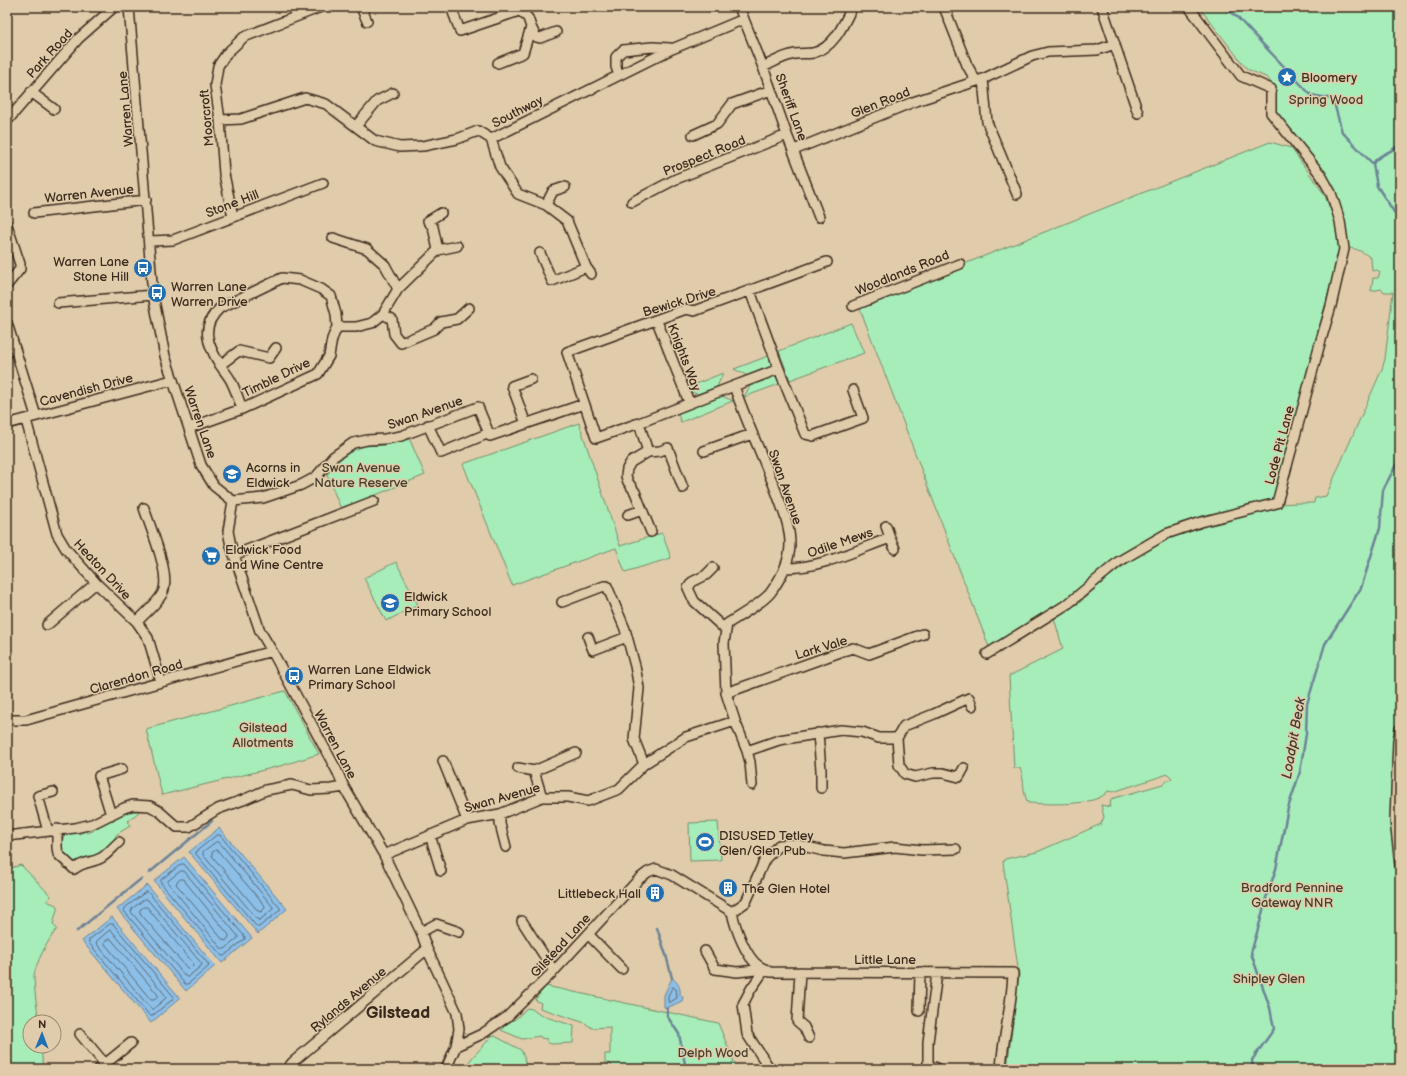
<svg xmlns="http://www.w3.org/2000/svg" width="1407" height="1076" viewBox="0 0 1407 1076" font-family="'Balsamiq Sans',sans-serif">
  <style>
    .green { fill: #a7edb9; stroke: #718c6c }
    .water { fill: #8cbfe8; stroke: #6c8397 }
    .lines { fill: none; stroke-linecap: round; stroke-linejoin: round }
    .shore { stroke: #5b666f; stroke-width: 1 }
    .stream { stroke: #6c8397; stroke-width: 2.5 }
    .minor-casing { stroke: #3b2a1e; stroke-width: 12 }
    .minor { stroke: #e0ccaa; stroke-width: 9 }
    .labels { text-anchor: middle; stroke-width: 3; stroke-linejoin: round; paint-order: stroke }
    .street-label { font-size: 13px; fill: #3b2a1e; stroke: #e0ccaa }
    .poi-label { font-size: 13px; fill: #3b2a1e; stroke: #e0ccaa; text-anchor: start }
    .park-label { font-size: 13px; fill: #463e2e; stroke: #e0ccaa }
    .water-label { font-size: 14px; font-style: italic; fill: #433932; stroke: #e0ccaa }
    .district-label { font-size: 17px; font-weight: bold; fill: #3b2a1e; stroke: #e0ccaa }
  </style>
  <rect width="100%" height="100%" fill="#e0ccaa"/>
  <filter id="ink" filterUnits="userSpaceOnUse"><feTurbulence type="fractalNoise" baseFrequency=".025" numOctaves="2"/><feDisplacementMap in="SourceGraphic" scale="8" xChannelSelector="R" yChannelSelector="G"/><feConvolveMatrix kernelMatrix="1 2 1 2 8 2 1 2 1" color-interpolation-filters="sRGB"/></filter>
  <g filter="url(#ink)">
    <path class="green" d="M1199 7H1400V717L1395 745 1397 867 1400 883V1069H1007L1019 975 1003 862 1005 859 1037 852 1101 824 1104 817 1101 805 1110 807 1111 799 1163 784 1172 778 1168 774 1113 792 1108 791C1097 807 1046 804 1028 803 1022 792 1025 779 1020 768H1014L1009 676 1063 649 1054 618 1079 603 1107 578 1148 548 1171 536 1194 527 1273 507H1279L1281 504 1296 503H1314L1315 498 1326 496 1382 369 1385 359 1393 292H1384L1382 289 1371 291 1373 278H1378L1380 272 1377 270 1372 271 1371 258C1363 252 1357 248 1347 248L1336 201 1275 115 1272 95 1276 92 1268 78 1247 69Z
      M1270 142 1291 148 1324 194 1335 220 1340 250 1273 500 1180 523 1145 541 1113 562 1069 598 989 647 859 306Z
      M851 323 864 353 790 380 779 351Z
      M771 355 773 363 770 367 748 376 734 369Z
      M723 373 717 387 697 394 691 392V386Z
      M775 375 780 378 782 383 744 397 751 384Z
      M720 395 733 401 681 422 677 412Z
      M579 423 620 546 662 533 671 558 625 572 616 548 512 585 463 464Z
      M409 438 425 475 341 509 327 475C336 461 348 450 366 446 372 445 379 446 385 445 393 444 401 440 409 438Z
      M396 562 418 605 386 621 364 578Z
      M285 691 319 754 280 766 162 795 146 729Z
      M131 811H140L128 821 130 826 117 834 111 845 92 858 78 862 70 861 62 849 63 837 67 833 78 832 79 834 86 831 87 833 93 831V827Z
      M718 822 721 860 690 861 689 823Z
      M21 865 51 896 47 901 58 906 53 924 57 929C49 938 35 964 34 976 34 991 37 1007 39 1022H30V1046H41L43 1069H7V869Z
      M546 986 718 1023 737 1069H612L611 1064 605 1063V1054H610V1027L592 1028 585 1023 540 1008 541 1003 535 1000 538 996Z
      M527 1008 532 1009 540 1015 574 1026 573 1043 551 1044 547 1042V1039L541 1038 540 1036 522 1039 501 1030 508 1023 517 1018Z
      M493 1035 521 1050 524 1057 526 1069H464L472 1058Z"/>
    <path class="water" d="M219 828 287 909 258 934 189 852Z
      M184 857 252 938 222 963 154 881Z
      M147 885 215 966 186 991 117 909Z
      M112 917 180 998 151 1023 82 941Z
      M672 978C678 982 681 988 680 995L683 997 682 1001 667 1008 664 1007V995Z"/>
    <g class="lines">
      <path class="shore" d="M217 835H220L280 908V910L259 927H257L196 854V852Z
        M216 842H219L273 907V909L260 920H258L203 855V852Z
        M216 850 218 851 265 906V908L261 912 258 911 212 856V853Z
        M182 864H184L245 937V939L224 956H222L161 883V880Z
        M181 871H184L238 936V938L225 949H222L168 883V881Z
        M181 879H183L229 935V937L226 941 223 940 176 884 177 882Z
        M146 892H148L209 965 208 967 188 984H185L124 911 125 908Z
        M145 899H147L202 964 201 966 188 977H186L131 912 132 909Z
        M144 907H147L193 963V965L189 969 187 968 140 913V910Z
        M110 924H113L174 997 173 999 152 1016H150L89 943V940Z
        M110 930 112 931 166 996V998L153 1009H151L96 943 97 941Z
        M109 939H111L158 995V997L154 1000H151L105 944V942Z
        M673 987 676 989 677 998 669 1003 668 1001V996Z"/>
      <path class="stream" d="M1223 7 1237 17 1311 95 1333 99 1342 132 1373 164 1377 186 1400 221
        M1373 164C1377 154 1394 153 1400 143
        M149 873 212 821
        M657 928 666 955 672 978
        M77 931 141 879
        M667 1008V1016L679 1034 686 1069
        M1253 1069 1252 1060 1274 1029 1270 1008 1251 953 1260 922 1266 898 1276 869 1288 808 1300 772 1306 734 1307 704 1325 644 1361 588 1380 528 1383 490 1397 463 1400 438"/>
      <g class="minor-casing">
        <path id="minor" d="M129 7 153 295 165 356 201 465 214 486 233 501 228 531 231 546 260 631 272 651 337 771 344 787 384 855 421 932 427 949 457 1013 459 1029 456 1046 446 1069
          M361 7 367 21
          M451 7 460 31 516 12 519 7
          M739 7 763 67 787 135 819 217
          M944 7 967 65 976 81
          M1102 7 1138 113
          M531 27 536 37 540 38 556 32
          M498 63 523 53 531 27 528 18 518 9
          M763 67C774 62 783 56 795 54 801 53 807 54 813 53 834 48 844 24 852 7
          M619 75 616 67V57L623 50 652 47 670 48
          M983 79 987 122 1017 194
          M31 92 54 109
          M220 120 241 119 305 98 326 104 375 141 400 147 423 146 457 139 478 131 491 139 672 49 744 19
          M7 121 78 39 114 7
          M356 126 377 101 393 93
          M693 135 717 124 732 104 771 90
          M491 139 500 167 518 194 546 205 567 221 586 267 591 274
          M794 150 913 102 983 79 1032 56 1048 52 1097 50 1115 44
          M632 202 676 179 787 135
          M546 205 553 191 565 187
          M34 213 146 200
          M233 217 224 174 220 120 215 85 218 66 227 53 244 37 321 7
          M7 225 20 264V269L7 285
          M333 238 367 249 385 265 398 289
          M150 241 173 240 323 183
          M438 250 457 246
          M540 253 552 281 586 267
          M750 291 779 369 805 434 813 436 863 418 853 390
          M58 303 153 295
          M853 306 960 264
          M383 314 392 319 394 334 401 343 434 329 441 322 457 319 469 308
          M657 321 689 402
          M7 323 36 416
          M337 327H356L372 323 383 314 398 289 438 250 433 227 428 221 441 213
          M220 365 239 351 269 358 276 348
          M734 386 779 369
          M26 420 57 534 66 549 96 583 137 622 148 638 161 682
          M639 423 648 452 631 462 627 469 626 476 628 482 635 492 651 532
          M7 424 172 380
          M526 424 512 386 531 379
          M428 425 441 453 489 433
          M189 428 242 409 318 374 329 356 332 339 337 327 336 314 331 296 321 289 300 280 282 278 220 308C200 326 207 344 220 365 224 371 229 376 232 383 236 391 239 400 242 409
          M704 451 752 434
          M648 452 660 451 668 448 683 488
          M233 501 263 498 301 485 316 477 333 457 353 443 367 440 385 439 401 436 478 407 490 436 584 404
          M628 515 642 510
          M890 538 895 549
          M234 555 374 501
          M713 568 706 575 692 582 688 588 694 601 726 630
          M785 568C822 568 856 550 890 538L886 526
          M562 602 604 586H607L625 629 635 666 639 688 634 739 644 764
          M137 622C144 614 159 602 163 592 171 574 150 527 144 508
          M47 625 96 583
          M588 637 593 650 627 637
          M987 654 1069 603 1118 562 1166 534 1201 522 1277 503 1319 347 1331 306 1344 249 1340 221 1331 193 1321 175 1271 113V89L1241 76 1189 7
          M726 693 843 651 853 648 869 654 923 634
          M7 719 10 720H26L272 651
          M735 721 747 751
          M1400 729 1398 740 1395 820 1400 865
          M818 733 821 770V788
          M897 738 899 765 905 774 915 777 933 773H943L959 777 964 768
          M443 761 467 820
          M518 768 534 771 576 753
          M534 771 542 797
          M752 785 750 762 747 751 779 740 841 730 862 732 879 738H897L904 726 934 714 969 698 972 706
          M500 814V824L506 847
          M111 815 99 776 122 769
          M57 829V847L58 854 74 869C84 861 92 863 101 858 108 854 113 847 119 842
          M48 831 38 796 53 792
          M430 835 441 871
          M7 836 75 828 92 824 124 808 133 805 150 806 159 811 177 827H189L218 809 243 800 266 790 292 785 311 790 331 789 344 787
          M384 855 467 820 500 814 542 797H568L588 801 619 789 644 764 686 737 735 721 726 693 724 643 727 624C739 616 763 603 771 592 781 578 790 561 790 544 790 525 782 508 776 491 762 455 746 421 734 386L639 423 596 438 567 352 686 309 694 311 827 262
          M732 912 746 902 765 859 779 845 794 844 824 851 844 853 895 847 922 850 956 849
          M522 921 554 971
          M421 932 436 924 459 932
          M588 934 622 969
          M705 951 715 969 737 972 765 969
          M765 969 751 989 743 1004 747 1034 770 1069
          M800 972 797 1021 804 1027 809 1038
          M919 1011 920 972
          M80 1034 105 1064 99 1069
          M456 1046 482 1034 507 1017 554 971 639 879 648 872 656 869 672 875 732 912C735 927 746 958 759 966 762 968 766 970 770 972L1013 973C1012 1006 1003 1036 1001 1069
          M105 1064 131 1043
          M937 1068 928 1065V1042L937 973
          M287 1069 293 1062 427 949"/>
      </g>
      <use href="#minor" class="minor"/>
    </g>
  </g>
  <defs>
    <g id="sight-disc" transform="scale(1)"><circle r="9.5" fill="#1f6fb2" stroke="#e0ccaa"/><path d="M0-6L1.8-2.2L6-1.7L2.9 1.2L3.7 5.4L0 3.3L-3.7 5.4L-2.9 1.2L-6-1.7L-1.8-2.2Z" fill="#fff"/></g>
    <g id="bus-disc" transform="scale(1)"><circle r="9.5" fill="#1f6fb2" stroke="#e0ccaa"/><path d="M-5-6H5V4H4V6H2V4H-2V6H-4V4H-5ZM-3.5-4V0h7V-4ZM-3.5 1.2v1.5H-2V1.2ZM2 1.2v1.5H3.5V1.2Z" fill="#fff"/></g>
    <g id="school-disc" transform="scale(1)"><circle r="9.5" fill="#1f6fb2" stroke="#e0ccaa"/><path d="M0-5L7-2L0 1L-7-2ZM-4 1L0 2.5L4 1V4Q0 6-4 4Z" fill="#fff"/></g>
    <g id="supermarket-disc" transform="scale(1)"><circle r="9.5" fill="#1f6fb2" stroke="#e0ccaa"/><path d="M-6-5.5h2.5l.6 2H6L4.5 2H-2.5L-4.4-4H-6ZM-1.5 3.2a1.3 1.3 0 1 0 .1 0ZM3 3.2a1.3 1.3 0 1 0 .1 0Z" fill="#fff"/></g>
    <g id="stadium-disc" transform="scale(1)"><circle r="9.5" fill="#1f6fb2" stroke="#e0ccaa"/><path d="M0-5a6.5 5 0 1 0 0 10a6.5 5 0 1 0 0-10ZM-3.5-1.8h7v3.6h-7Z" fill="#fff"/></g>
    <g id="building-disc" transform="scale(1)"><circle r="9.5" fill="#1f6fb2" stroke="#e0ccaa"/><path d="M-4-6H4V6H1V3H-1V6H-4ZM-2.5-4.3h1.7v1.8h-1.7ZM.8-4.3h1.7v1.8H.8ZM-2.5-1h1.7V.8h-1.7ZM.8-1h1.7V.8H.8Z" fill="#fff"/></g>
  </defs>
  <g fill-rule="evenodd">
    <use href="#sight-disc" x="1287" y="77"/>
    <use href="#bus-disc" x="143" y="268"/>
    <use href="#bus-disc" x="157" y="293"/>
    <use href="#school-disc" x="232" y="474"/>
    <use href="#supermarket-disc" x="211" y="556"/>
    <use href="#school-disc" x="390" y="603"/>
    <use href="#bus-disc" x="294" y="676"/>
    <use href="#stadium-disc" x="705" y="842"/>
    <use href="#building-disc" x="728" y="888"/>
    <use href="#building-disc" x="655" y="893"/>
  </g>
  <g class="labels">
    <g class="street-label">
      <text transform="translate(49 53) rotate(-48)" y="5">Park Road</text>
      <text transform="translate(880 102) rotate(-22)" y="5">Glen Road</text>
      <text transform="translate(792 107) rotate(70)" y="5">Sheriff Lane</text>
      <text transform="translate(125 109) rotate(-95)" y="5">Warren Lane</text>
      <text transform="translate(517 111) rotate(-27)" y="5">Southway</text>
      <text transform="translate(206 118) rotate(-95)" y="5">Moorcroft</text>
      <text transform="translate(704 155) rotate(-22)" y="5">Prospect Road</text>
      <text transform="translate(89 193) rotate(-6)" y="5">Warren Avenue</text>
      <text transform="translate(232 203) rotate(-21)" y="5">Stone Hill</text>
      <text transform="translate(902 272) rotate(-22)" y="5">Woodlands Road</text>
      <text transform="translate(679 301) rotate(-17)" y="5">Bewick Drive</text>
      <text transform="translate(685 357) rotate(69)" y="5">Knights Way</text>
      <text transform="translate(276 377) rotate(-26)" y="5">Timble Drive</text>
      <text transform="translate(86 389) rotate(-15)" y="5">Cavendish Drive</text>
      <text transform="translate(425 412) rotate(-19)" y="5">Swan Avenue</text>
      <text transform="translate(201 422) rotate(71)" y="5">Warren Lane</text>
      <text transform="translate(1279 445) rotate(-75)" y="5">Lode Pit Lane</text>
      <text transform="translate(786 487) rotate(71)" y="5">Swan Avenue</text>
      <text transform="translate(840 542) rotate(-19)" y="5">Odile Mews</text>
      <text transform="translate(103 569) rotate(47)" y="5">Heaton Drive</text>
      <text transform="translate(821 647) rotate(-17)" y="5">Lark Vale</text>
      <text transform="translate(136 676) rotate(-16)" y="5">Clarendon Road</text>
      <text transform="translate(336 744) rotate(62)" y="5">Warren Lane</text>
      <text transform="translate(502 797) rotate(-16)" y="5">Swan Avenue</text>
      <text transform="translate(560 945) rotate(-47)" y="5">Gilstead Lane</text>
      <text x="885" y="964">Little Lane</text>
      <text transform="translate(348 999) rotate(-40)" y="5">Rylands Avenue</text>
    </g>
    <g class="poi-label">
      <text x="1301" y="82">Bloomery</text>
      <text x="129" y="266" text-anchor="end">Warren Lane<tspan x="129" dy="15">Stone Hill</tspan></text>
      <text x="171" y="291">Warren Lane<tspan x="171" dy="15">Warren Drive</tspan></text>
      <text x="246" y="472">Acorns in<tspan x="246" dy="15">Eldwick</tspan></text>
      <text x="225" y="554">Eldwick Food<tspan x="225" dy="15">and Wine Centre</tspan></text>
      <text x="404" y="601">Eldwick<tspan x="404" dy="15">Primary School</tspan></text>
      <text x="308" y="674">Warren Lane Eldwick<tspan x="308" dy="15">Primary School</tspan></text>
      <text x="719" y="840">DISUSED Tetley<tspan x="719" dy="15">Glen/Glen Pub</tspan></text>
      <text x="742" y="893">The Glen Hotel</text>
      <text x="641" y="898" text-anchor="end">Littlebeck Hall</text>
    </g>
    <g class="park-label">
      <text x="1326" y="104">Spring Wood</text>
      <text x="361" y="472">Swan Avenue<tspan x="361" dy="15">Nature Reserve</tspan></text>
      <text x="263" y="732">Gilstead<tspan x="263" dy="15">Allotments</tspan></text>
      <text x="1292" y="892">Bradford Pennine<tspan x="1292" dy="15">Gateway NNR</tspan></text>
      <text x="1269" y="983">Shipley Glen</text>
      <text x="713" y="1057">Delph Wood</text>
    </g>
    <g class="water-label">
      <text transform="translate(1293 738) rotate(-80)" y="5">Loadpit Beck</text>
    </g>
    <g class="district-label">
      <text x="398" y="1018">Gilstead</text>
    </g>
  </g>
  <rect width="1407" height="1076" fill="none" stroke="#e0ccaa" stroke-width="24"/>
  <rect x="12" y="12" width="1383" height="1052" fill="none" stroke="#3b2a1e" stroke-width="1.5" filter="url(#ink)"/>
  <g transform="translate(42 1034) rotate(1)"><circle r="19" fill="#e0ccaa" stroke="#9e8b72"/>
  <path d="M0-3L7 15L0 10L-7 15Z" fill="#1f6fb2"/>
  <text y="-6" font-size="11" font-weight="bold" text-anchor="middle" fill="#3b2a1e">N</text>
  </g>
</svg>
